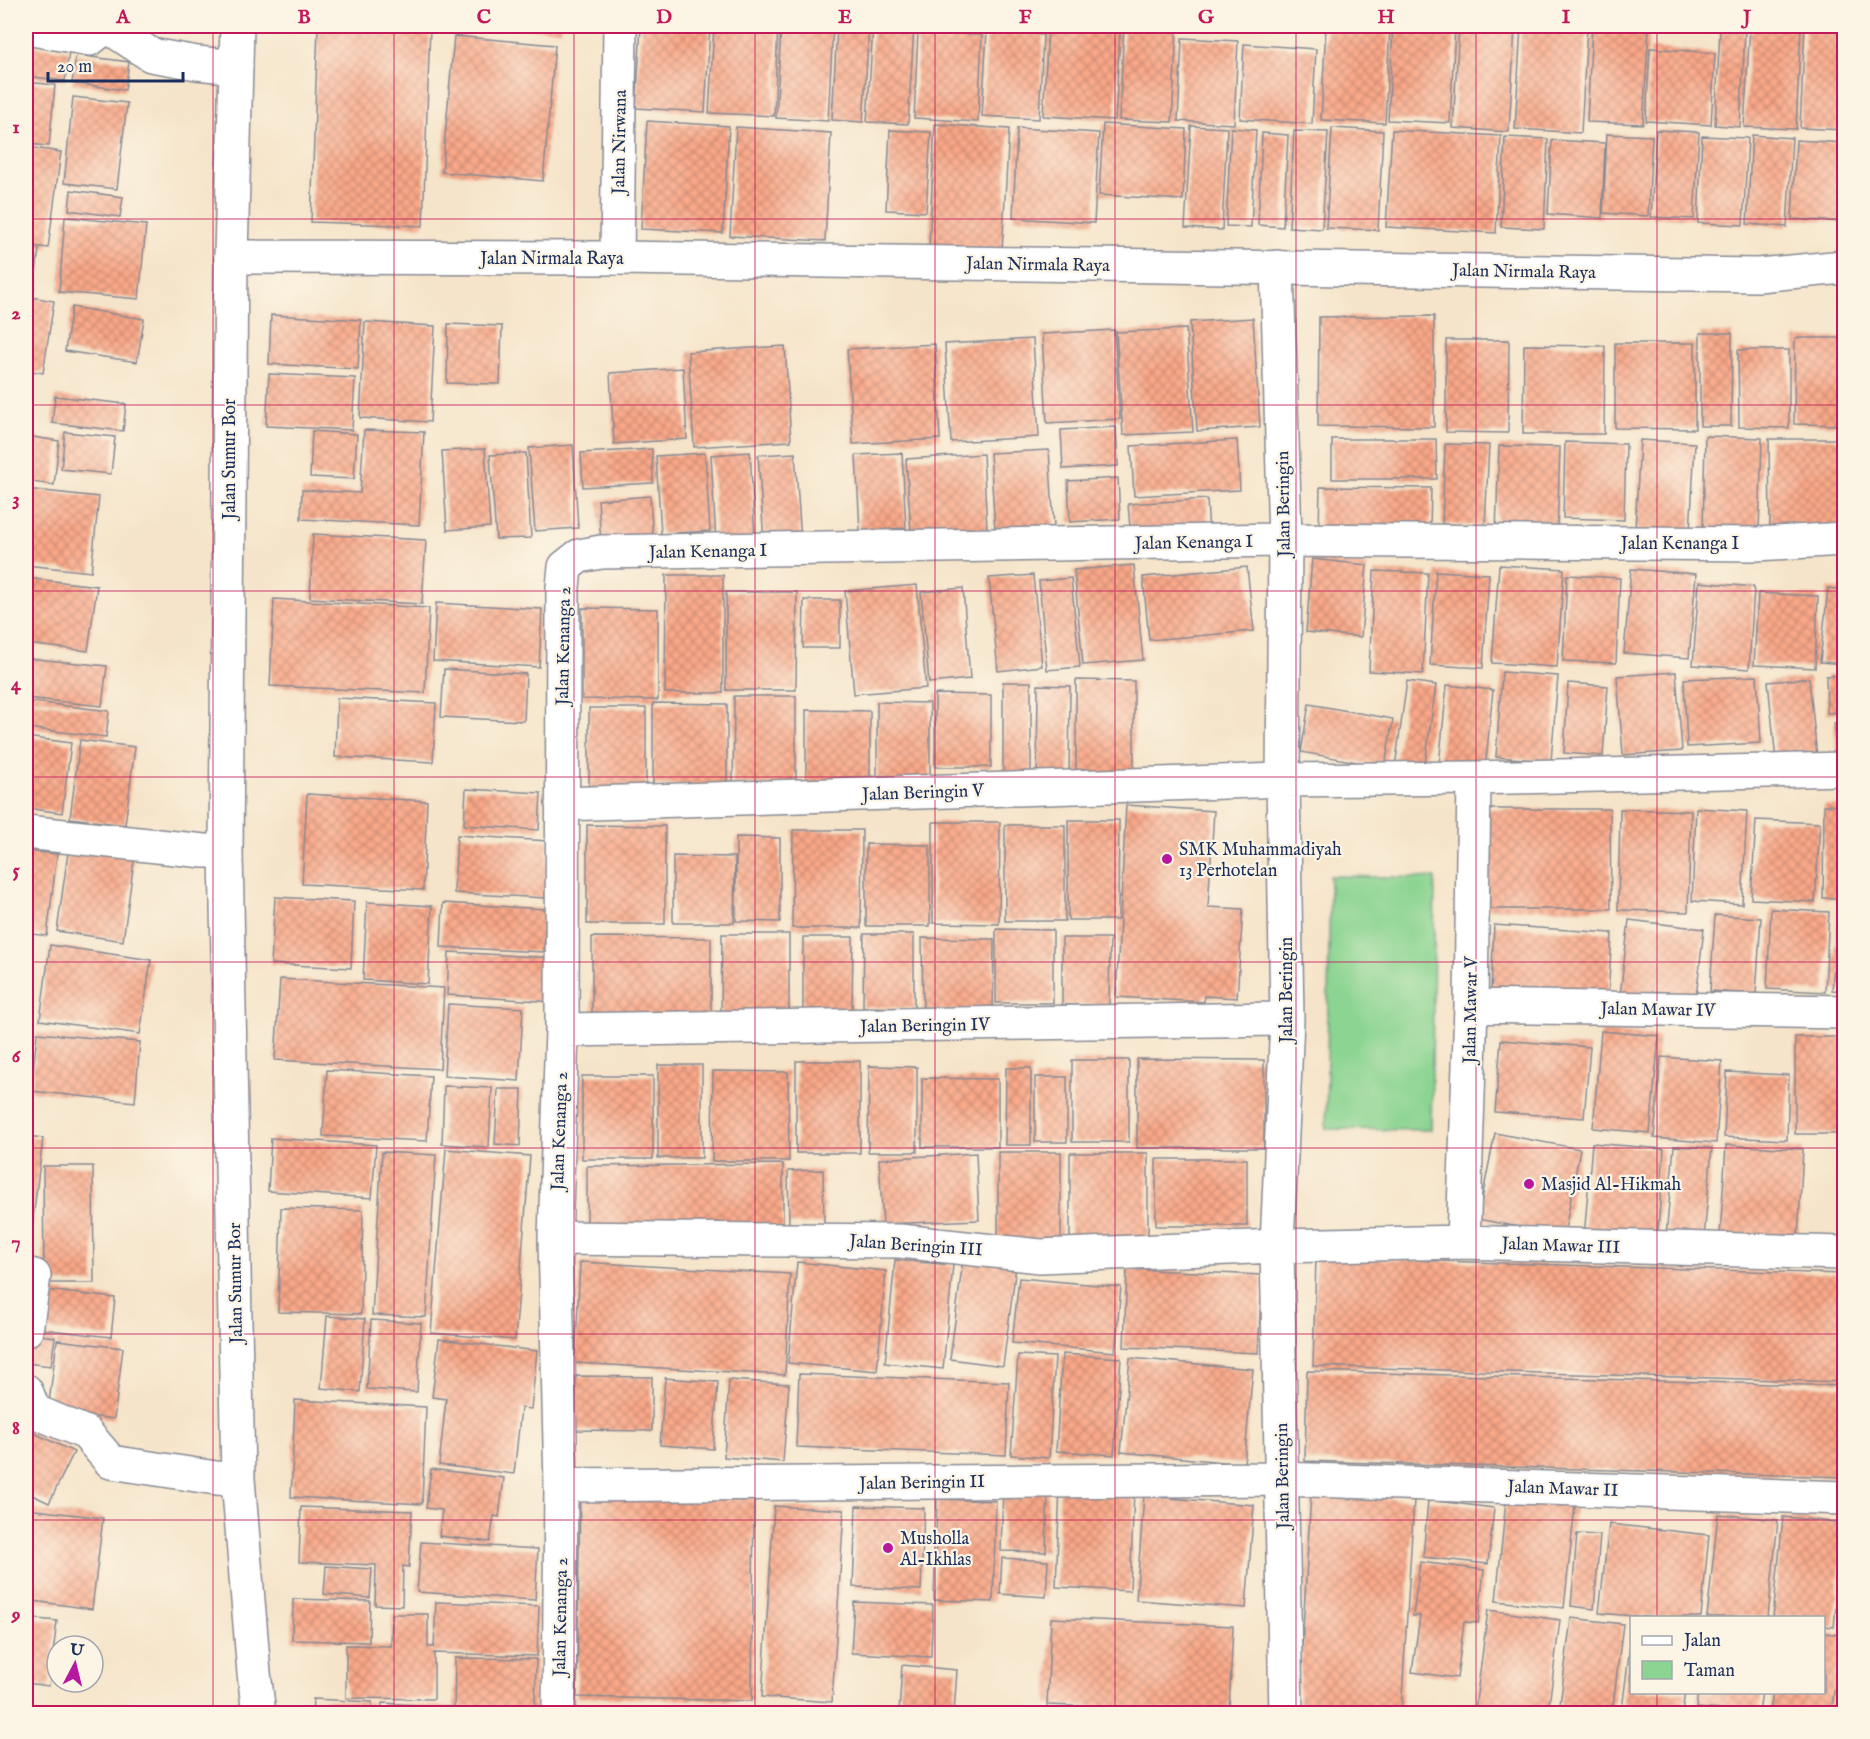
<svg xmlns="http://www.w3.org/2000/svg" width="1870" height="1739" viewBox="0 0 1870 1739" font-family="'IM FELL English',serif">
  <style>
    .green { fill: #8bd491; stroke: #538278; stroke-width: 1.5 }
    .building { fill: url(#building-cross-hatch) }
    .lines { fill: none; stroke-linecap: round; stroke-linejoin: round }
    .minor-casing { stroke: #888a94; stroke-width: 36 }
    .major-casing { stroke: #888a94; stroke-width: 36 }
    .minor { stroke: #fff; stroke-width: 33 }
    .major { stroke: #fff; stroke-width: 33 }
    .grid { fill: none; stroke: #c2185b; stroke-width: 1.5; stroke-opacity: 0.55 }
    .poi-dot { fill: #b5179e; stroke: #fcf5e5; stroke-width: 2 }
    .labels { text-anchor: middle; stroke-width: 4.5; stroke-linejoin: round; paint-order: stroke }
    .street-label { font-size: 18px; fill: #1b2f5e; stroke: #fcf5e5 }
    .poi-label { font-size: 18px; fill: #1b2f5e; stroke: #fcf5e5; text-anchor: start }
    .neatline { fill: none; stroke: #c2185b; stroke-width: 2 }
    .grid-label { font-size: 20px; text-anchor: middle; font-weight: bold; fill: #c2185b }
  </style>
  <defs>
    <pattern id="building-cross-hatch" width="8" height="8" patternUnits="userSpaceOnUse" patternTransform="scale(1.5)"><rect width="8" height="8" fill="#faa888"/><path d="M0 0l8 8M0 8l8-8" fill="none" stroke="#ca8972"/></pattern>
  </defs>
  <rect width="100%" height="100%" fill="#fcf5e5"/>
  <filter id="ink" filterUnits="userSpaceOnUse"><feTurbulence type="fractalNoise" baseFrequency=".0167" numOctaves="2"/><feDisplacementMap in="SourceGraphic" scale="12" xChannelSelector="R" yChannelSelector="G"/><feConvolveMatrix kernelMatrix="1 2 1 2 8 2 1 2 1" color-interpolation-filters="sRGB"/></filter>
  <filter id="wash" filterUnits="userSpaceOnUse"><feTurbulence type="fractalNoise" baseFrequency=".008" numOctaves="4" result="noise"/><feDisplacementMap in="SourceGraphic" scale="24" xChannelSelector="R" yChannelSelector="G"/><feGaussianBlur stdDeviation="1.35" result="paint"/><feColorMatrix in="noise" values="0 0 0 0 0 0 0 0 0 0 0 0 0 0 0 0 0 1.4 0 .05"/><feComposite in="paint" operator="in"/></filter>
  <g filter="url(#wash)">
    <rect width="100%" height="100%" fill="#f5e4c9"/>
    <path class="green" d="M1330 876 1435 878 1431 1130 1326 1129Z"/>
    <g id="blocks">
      <path class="building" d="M318 26H430L423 226 311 222Z
        M497 26H561V30L497 27Z
        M641 26H710L705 112 636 108Z
        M714 26H778L774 116 709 113Z
        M781 26H833L828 121 776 118Z
        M837 26H869L863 122 832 120Z
        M873 26H914L908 124 867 122Z
        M1124 26H1177L1172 122 1119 120Z
        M1326 26H1390L1385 123 1321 120Z
        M1393 26H1455L1450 123 1388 120Z
        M1459 26 1515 27 1509 132 1453 128Z
        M1521 26 1587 27 1581 133 1515 129Z
        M1592 26 1649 28 1643 124 1587 122Z
        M1750 26H1801L1796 129 1744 127Z
        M1805 26H1844V130L1800 128Z
        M1048 28 1120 32 1115 120 1043 116Z
        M1720 30 1745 32 1740 127 1715 125Z
        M987 31 1043 35 1039 119 982 116Z
        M918 32 982 35 978 122 914 118Z
        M454 36 555 45 543 181 442 172Z
        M1182 38 1238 41 1234 124 1178 121Z
        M1244 44 1316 49 1312 124 1240 119Z
        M26 45 69 51 65 81 26 76Z
        M1650 48 1715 53 1711 125 1646 121Z
        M76 55 129 62 125 90 72 83Z
        M26 82 55 85 49 146 26 144Z
        M73 97 127 103 117 189 64 183Z
        M647 121 729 126 723 233 641 229Z
        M935 124 1009 129 1002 251 929 247Z
        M1103 124 1186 129 1183 200 1099 195Z
        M1191 126 1227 128 1222 230 1185 228Z
        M736 127 831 133 825 241 730 236Z
        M1017 128 1099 133 1094 223 1013 218Z
        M1231 128 1256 130 1251 227 1226 226Z
        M1332 128 1383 131 1378 230 1326 228Z
        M890 130 931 132 926 212 886 210Z
        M1392 130 1501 136 1496 233 1386 227Z
        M1656 130 1699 132 1694 219 1651 217Z
        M1294 131 1328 132 1322 229 1289 227Z
        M1262 133 1288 135 1283 227 1258 225Z
        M1607 134 1652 136 1648 216 1603 213Z
        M1752 135 1792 138 1787 227 1747 224Z
        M1702 136 1748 138 1743 225 1698 223Z
        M1505 137 1548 139 1544 229 1501 227Z
        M1552 140 1605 143 1602 218 1548 214Z
        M1796 140 1844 143V222L1792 219Z
        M26 147 61 152 48 248 26 245Z
        M71 190 123 197 120 217 69 210Z
        M65 217 146 225 139 299 59 292Z
        M26 248 39 249 34 290 26 289Z
        M26 296 54 301 43 373 26 370Z
        M72 307 144 319 137 362 65 351Z
        M271 315 361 320 358 369 269 364Z
        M1434 316V427L1318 426 1319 317Z
        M1253 318 1260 427 1197 431 1190 322Z
        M365 322 435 326 430 422 360 418Z
        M448 324 502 326 500 384 447 383Z
        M1186 329 1193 432 1123 435 1116 332Z
        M1114 330 1120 419 1047 423 1042 334Z
        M1700 333H1732L1731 426H1700Z
        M1795 338H1844V425L1794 424Z
        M1033 339 1039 437 951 442 945 344Z
        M1446 340H1509L1508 433 1446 432Z
        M1615 343H1695V429L1615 428Z
        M935 344 940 439 853 444 847 349Z
        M1524 345 1605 346 1604 434H1523Z
        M785 346 791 441 694 447 688 352Z
        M1738 350H1789V428L1739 427Z
        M683 368 687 439 614 444 610 373Z
        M269 374 355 378 352 430 266 426Z
        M55 396 126 404 123 431 52 423Z
        M1116 427 1118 466 1063 469 1061 430Z
        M364 430 424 432 419 525 301 519 302 490 360 493Z
        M312 431 357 434 354 479 310 477Z
        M65 432 115 437 111 474 61 469Z
        M26 436 59 441 54 485 26 481Z
        M1705 436 1762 438 1759 533 1703 532Z
        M1332 439H1436L1437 479H1332Z
        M1769 439H1843L1844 526H1770Z
        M1237 440 1240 490 1134 496 1131 446Z
        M1640 440 1695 443 1690 533 1635 530Z
        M1565 442 1626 444 1624 520 1563 518Z
        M1445 444 1489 445 1485 526 1442 524Z
        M573 445 578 528 535 531 529 448Z
        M1499 446 1560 447 1557 534 1496 532Z
        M485 449 490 527 447 530 442 451Z
        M652 449 653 483 583 487 581 453Z
        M1049 450 1054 527 995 530 990 453Z
        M750 452 755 539 716 541 711 455Z
        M526 453 531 538 496 539 490 455Z
        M705 453 710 531 661 534 656 456Z
        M795 453 801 541 764 542 758 455Z
        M902 453 906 528 860 531 856 455Z
        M983 454 987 529 911 533 906 459Z
        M1118 478 1120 519 1070 522 1068 481Z
        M1320 487 1431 488 1430 531 1319 530Z
        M26 489 99 497 91 572 26 565Z
        M650 496 653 541 601 543 598 500Z
        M1207 499 1209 535 1131 539 1128 504Z
        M313 534 426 540 422 604 310 598Z
        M1312 559 1367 565 1361 637 1306 632Z
        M1134 565 1143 660 1083 665 1074 570Z
        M1499 565 1564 569 1557 667 1492 663Z
        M1247 567 1254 631 1149 640 1143 577Z
        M1631 569 1696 574 1689 658 1624 653Z
        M1374 571 1428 573 1423 674 1369 671Z
        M1436 571 1489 574 1483 668 1430 665Z
        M666 575H723V693H665Z
        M1033 575 1042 666 998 671 989 578Z
        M1567 575 1620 578 1616 663 1563 661Z
        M26 578 97 586 88 651 26 644Z
        M1071 578 1080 667 1047 670 1039 581Z
        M1699 582 1754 587 1749 669 1693 665Z
        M917 585 926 688 854 694 845 591Z
        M963 588 970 679 929 683 921 592Z
        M1828 588 1844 590V664L1820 662Z
        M726 592H797L796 690H726Z
        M1758 593 1818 596 1815 668 1754 665Z
        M274 599 429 608 425 693 270 686Z
        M804 600H840V648H803Z
        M436 603 542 609 539 667 433 661Z
        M582 608 658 609V700L582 699Z
        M26 658 107 666 102 706 26 698Z
        M444 669 526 674 524 721 441 717Z
        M1502 672 1558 676 1551 761 1496 757Z
        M1676 672 1682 751 1623 755 1617 676Z
        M1844 675V712L1827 713 1826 676Z
        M1757 676 1761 743 1687 747 1684 679Z
        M1809 678 1817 757 1776 761 1768 682Z
        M1076 680 1134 681V778H1076Z
        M1407 681 1436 685 1424 771 1395 767Z
        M1003 682H1031V781L1003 780Z
        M1568 683 1608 686 1603 756 1564 753Z
        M1038 685 1070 686 1069 782 1037 781Z
        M1447 685 1493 690 1485 770 1439 765Z
        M935 694 991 695V767H935Z
        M734 696H796V785H733Z
        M337 698 436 703 433 762 335 757Z
        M26 701 109 711 106 737 26 728Z
        M877 702 930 703V785L877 784Z
        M653 703 727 704V786L653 785Z
        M1309 704 1393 719 1385 767 1301 752Z
        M589 708H646V790H589Z
        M806 710 870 711V783H806Z
        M1844 722V761H1838L1834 723Z
        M26 737 71 743 62 813 26 808Z
        M80 740 135 747 125 825 70 818Z
        M466 789 541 793 539 830 464 825Z
        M307 794 427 801 423 890 302 884Z
        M1126 805 1214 811 1208 907 1243 909 1237 998 1204 996V1002L1116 997Z
        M1824 805 1844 806V898H1823Z
        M1696 808 1747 811 1742 904 1692 901Z
        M1484 809H1610L1611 909H1484Z
        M1620 809 1691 811 1688 912 1618 910Z
        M1068 820H1119L1118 920H1068Z
        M1756 820 1820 823 1815 902 1751 899Z
        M933 822H1000L999 924 933 923Z
        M587 825 665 826V924H587Z
        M1005 825H1065V921H1005Z
        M793 830H862L861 928H792Z
        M457 835 548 841 545 898 454 893Z
        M736 837 780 838V922L736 921Z
        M866 844 930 845V926H866Z
        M69 845 135 854 123 941 57 931Z
        M26 851 57 854 47 936 26 933Z
        M673 856 735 857 734 923H673Z
        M275 897 354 901 351 968 271 964Z
        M367 902 432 906 428 984 363 980Z
        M443 903 546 909 544 952 441 947Z
        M1839 907H1844V991L1832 990Z
        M1771 909 1829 912 1825 992 1767 989Z
        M1715 915 1761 918 1756 994 1710 991Z
        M1629 920 1704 929 1695 1005 1620 995Z
        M1494 925 1612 933 1608 998 1491 990Z
        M996 929 1053 930V1003H996Z
        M722 934H789V1018L721 1017Z
        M864 934H914V1008L863 1007Z
        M592 937 711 938V1020L592 1019Z
        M803 937H853L852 1016 803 1015Z
        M922 938 994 939 993 1011H923Z
        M1062 938H1110L1109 1005H1062Z
        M50 945 151 960 140 1034 40 1020Z
        M449 952 556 958 554 1002 447 995Z
        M280 979 444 988 440 1069 275 1060Z
        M448 1004 523 1008 519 1081 444 1076Z
        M1601 1031 1659 1036 1650 1133 1593 1128Z
        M37 1033 140 1042 135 1102 31 1091Z
        M1795 1037H1844V1134H1795Z
        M1501 1040 1590 1047 1584 1118 1495 1112Z
        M1661 1057 1722 1061 1716 1143 1654 1138Z
        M1137 1059 1264 1060V1148H1137Z
        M1072 1060H1129V1142H1072Z
        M796 1061H860V1153H796Z
        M658 1065H702V1158H658Z
        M869 1066 917 1067V1152H868Z
        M1006 1068H1031V1145H1005Z
        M327 1070 431 1076 427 1141 323 1136Z
        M713 1071 788 1072 789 1161H712Z
        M1727 1072 1789 1075 1787 1140 1724 1137Z
        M582 1076H653V1159H582Z
        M1035 1077H1067V1142H1035Z
        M922 1078 998 1079V1147H922Z
        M444 1086 492 1088 489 1147 442 1144Z
        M498 1089H522L520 1146 495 1144Z
        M1495 1133 1580 1149 1564 1236 1478 1219Z
        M26 1136 43 1138 29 1250 26 1249Z
        M271 1138 376 1145 372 1198 268 1191Z
        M1592 1143 1664 1149 1657 1244 1584 1238Z
        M1726 1145 1803 1149 1798 1240 1720 1236Z
        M1674 1146 1712 1148 1704 1239 1666 1237Z
        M446 1149 530 1156 515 1340 431 1333Z
        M382 1152 436 1155 426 1317 372 1315Z
        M998 1152H1061V1246H998Z
        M976 1153 979 1220 883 1224 879 1159Z
        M1070 1153H1148V1238H1070Z
        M1156 1159H1247V1226H1156Z
        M783 1164V1229L587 1231V1166Z
        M43 1166H93L94 1283H44Z
        M823 1170 824 1224H789L788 1171Z
        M281 1208 363 1210 361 1314 278 1312Z
        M964 1252 1017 1259 1003 1366 950 1359Z
        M1316 1257 1844 1274V1382L1313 1366Z
        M895 1260 953 1265 943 1369 885 1363Z
        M580 1262 790 1274 785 1375 575 1363Z
        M797 1262 886 1271 877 1371 788 1363Z
        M1127 1269 1262 1275 1258 1353 1124 1347Z
        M1019 1278 1121 1287 1115 1352 1012 1343Z
        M37 1289 115 1298 111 1337 32 1328Z
        M327 1316 365 1319 360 1392 321 1388Z
        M371 1320 421 1323 417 1392 367 1389Z
        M30 1334 55 1337 51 1366 26 1363Z
        M439 1339 537 1351 531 1409 521 1408 514 1474 439 1465 446 1399 432 1397Z
        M57 1340 123 1348 114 1419 48 1411Z
        M1062 1354 1121 1358 1114 1455 1056 1451Z
        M1018 1355 1055 1357 1049 1458 1011 1455Z
        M1130 1358 1253 1369 1244 1464 1121 1452Z
        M1307 1371 1844 1386V1477L1305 1461Z
        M799 1374 1009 1382 1006 1455 796 1447Z
        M576 1376 652 1377V1431L575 1430Z
        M665 1378 718 1382 713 1449 660 1445Z
        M729 1380 789 1384 783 1462 724 1457Z
        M295 1400 426 1407 422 1504 291 1497Z
        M26 1429 74 1452 49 1503 26 1492Z
        M431 1469 504 1478 499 1517 494 1516 490 1542 439 1536 442 1510 426 1508Z
        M1060 1486 1134 1490 1130 1591 1056 1587Z
        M1003 1488 1048 1490 1046 1552 1001 1551Z
        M580 1492 754 1495 752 1701 577 1697Z
        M1311 1494 1414 1500 1401 1713H1298Z
        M1144 1496 1254 1505 1246 1608 1136 1600Z
        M937 1499 996 1501 993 1602 934 1600Z
        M1428 1500 1494 1508 1488 1564 1423 1557Z
        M1506 1500 1575 1506 1564 1608 1496 1601Z
        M774 1506 844 1510 832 1702 762 1697Z
        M856 1506 924 1508 921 1590 853 1587Z
        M301 1507 412 1511 409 1567 403 1566 402 1606 375 1605 376 1565 299 1562Z
        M26 1509 103 1518 92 1609 26 1600Z
        M1718 1514 1778 1520 1768 1617H1707Z
        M1783 1517 1844 1523 1834 1627 1824 1626V1617H1773Z
        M1609 1524 1709 1535 1701 1617H1645L1599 1613Z
        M1577 1534 1600 1535 1594 1609 1571 1606Z
        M421 1542 538 1549 535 1600 417 1592Z
        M1002 1558 1048 1561 1046 1597 1000 1594Z
        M1420 1562 1484 1570 1478 1623 1464 1622 1457 1678 1412 1672 1420 1616H1413Z
        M326 1566 372 1569 370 1598 324 1594Z
        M293 1599 370 1601 369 1642 292 1640Z
        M436 1602 539 1606 537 1656 434 1653V1699L346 1698V1645L391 1646 392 1614H428V1647H434Z
        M854 1602 933 1605 931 1657 851 1653Z
        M1488 1610 1560 1620 1548 1713H1500L1475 1710Z
        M26 1618 57 1621 49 1686 26 1683Z
        M1051 1618 1233 1626 1229 1712 1047 1705Z
        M1571 1618 1623 1624 1612 1713H1559Z
        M1824 1633 1842 1635 1831 1713 1770 1712 1773 1692H1824Z
        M1630 1646 1632 1692H1685L1682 1713H1646L1622 1710Z
        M455 1658 536 1659 535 1713H454Z
        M902 1665 957 1670 954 1713H899Z
        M1843 1672H1844V1709L1838 1708Z
        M1698 1692H1762L1759 1713 1696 1708Z
        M313 1699 372 1702 371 1713H312Z
        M382 1703 450 1707 449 1713H381Z"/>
    </g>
  </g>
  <g filter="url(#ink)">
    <use href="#blocks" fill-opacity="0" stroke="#888a94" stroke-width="1.5"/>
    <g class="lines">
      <g class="minor-casing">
        <path id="minor" d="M107 26 151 55 197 63 236 67
          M26 28 90 39 107 26
          M231 257 226 851 238 1479 254 1673 259 1714
          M617 258 620 26
          M1277 267 1285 540 1283 780 1287 1019 1277 1246 1286 1714
          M562 804 1283 780 1474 778 1844 769
          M26 832 204 851H226
          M1471 1006 1844 1012
          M562 1030 1287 1019
          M555 1238 900 1241 1040 1256 1277 1246 1463 1242 1844 1253
          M1463 1242 1471 1006 1474 778
          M26 1274 34 1276 26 1330
          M26 1391 34 1411 86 1433 111 1462 216 1478 238 1479
          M561 1485 1282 1479 1844 1498
          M559 1714 561 1485 555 1238 562 1030 563 587 565 567 579 556 601 552 1285 540 1757 544 1844 539"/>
      </g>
      <g class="major-casing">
        <path id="major" d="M237 26 231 257 617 258 1758 275 1844 267"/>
      </g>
      <use href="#minor" class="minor"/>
      <use href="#major" class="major"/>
    </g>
  </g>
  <path class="grid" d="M213 26V1714M394 26V1714M574 26V1714M755 26V1714M935 26V1714M1115 26V1714M1296 26V1714M1476 26V1714M1657 26V1618M26 219H1844M26 405H1844M26 591H1844M26 777H1844M26 962H1844M26 1148H1844M26 1334H1844M26 1520H1844M1657 1692V1714"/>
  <g class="poi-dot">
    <circle cx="1167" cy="859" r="6"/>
    <circle cx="1529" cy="1184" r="6"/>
    <circle cx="888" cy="1548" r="6"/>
  </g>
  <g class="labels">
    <g class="street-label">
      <text transform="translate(619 142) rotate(-89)" y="6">Jalan Nirwana</text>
      <text x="552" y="264">Jalan Nirmala Raya</text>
      <text transform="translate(1038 264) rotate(1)" y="6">Jalan Nirmala Raya</text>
      <text transform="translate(1524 271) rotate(1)" y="6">Jalan Nirmala Raya</text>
      <text transform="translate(229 459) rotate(-90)" y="6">Jalan Sumur Bor</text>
      <text transform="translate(1283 504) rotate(-91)" y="6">Jalan Beringin</text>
      <text transform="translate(1194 542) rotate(-1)" y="6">Jalan Kenanga I</text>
      <text x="1680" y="549">Jalan Kenanga I</text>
      <text transform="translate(708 551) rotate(-1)" y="6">Jalan Kenanga I</text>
      <text transform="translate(563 646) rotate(-89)" y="6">Jalan Kenanga 2</text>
      <text transform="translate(923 792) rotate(-2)" y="6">Jalan Beringin V</text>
      <text transform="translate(1286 990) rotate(-90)" y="6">Jalan Beringin</text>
      <text transform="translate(1658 1009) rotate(1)" y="6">Jalan Mawar IV</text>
      <text transform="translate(1470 1010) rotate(-89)" y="6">Jalan Mawar V</text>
      <text transform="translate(925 1025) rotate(-1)" y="6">Jalan Beringin IV</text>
      <text transform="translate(559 1131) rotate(-88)" y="6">Jalan Kenanga 2</text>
      <text transform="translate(916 1245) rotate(4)" y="6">Jalan Beringin III</text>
      <text transform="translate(1561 1245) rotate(2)" y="6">Jalan Mawar III</text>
      <text transform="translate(235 1283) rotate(-91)" y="6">Jalan Sumur Bor</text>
      <text transform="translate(1282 1476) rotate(-91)" y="6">Jalan Beringin</text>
      <text transform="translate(922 1482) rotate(-1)" y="6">Jalan Beringin II</text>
      <text transform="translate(1563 1488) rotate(2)" y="6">Jalan Mawar II</text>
      <text transform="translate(560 1617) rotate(-89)" y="6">Jalan Kenanga 2</text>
    </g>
    <g class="poi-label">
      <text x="1179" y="855">SMK Muhammadiyah<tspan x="1179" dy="21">13 Perhotelan</tspan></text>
      <text x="1541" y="1190">Masjid Al-Hikmah</text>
      <text x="900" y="1544">Musholla<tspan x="900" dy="21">Al-Ikhlas</tspan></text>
    </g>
  </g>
  <rect width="1870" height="1739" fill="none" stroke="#fcf5e5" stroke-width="66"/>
  <rect x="1630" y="1616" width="195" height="78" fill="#fcf5e5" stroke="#a2a6af" stroke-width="1.5"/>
  <rect x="1642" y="1636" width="30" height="9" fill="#ffffff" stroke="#a2a6af" stroke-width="1.5"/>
  <text x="1684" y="1646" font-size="18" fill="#1b2f5e">Jalan</text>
  <rect x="1642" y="1661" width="30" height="18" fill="#8bd491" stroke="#a2a6af" stroke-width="1.5"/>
  <text x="1684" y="1676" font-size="18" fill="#1b2f5e">Taman</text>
  <g transform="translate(75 1664) rotate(7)"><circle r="28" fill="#fcf5e5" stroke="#a2a6af" stroke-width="1.5"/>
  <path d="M0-4.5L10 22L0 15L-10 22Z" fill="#b5179e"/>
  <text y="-9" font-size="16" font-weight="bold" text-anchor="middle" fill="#1b2f5e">U</text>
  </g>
  <path d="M48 72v9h135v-9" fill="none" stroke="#1b2f5e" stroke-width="3"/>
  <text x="57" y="72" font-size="18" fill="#1b2f5e" stroke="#fcf5e5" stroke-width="4.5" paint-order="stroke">20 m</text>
  <rect x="33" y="33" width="1804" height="1673" class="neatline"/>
  <g class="grid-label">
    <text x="123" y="23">A</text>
    <text x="304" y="23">B</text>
    <text x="484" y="23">C</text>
    <text x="664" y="23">D</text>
    <text x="845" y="23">E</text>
    <text x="1025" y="23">F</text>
    <text x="1206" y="23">G</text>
    <text x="1386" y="23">H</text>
    <text x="1566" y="23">I</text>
    <text x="1747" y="23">J</text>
    <text x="16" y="133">1</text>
    <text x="16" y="319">2</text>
    <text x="16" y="505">3</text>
    <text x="16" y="690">4</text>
    <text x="16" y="876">5</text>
    <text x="16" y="1062">6</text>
    <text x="16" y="1248">7</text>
    <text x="16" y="1434">8</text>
    <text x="16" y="1620">9</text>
  </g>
</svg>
